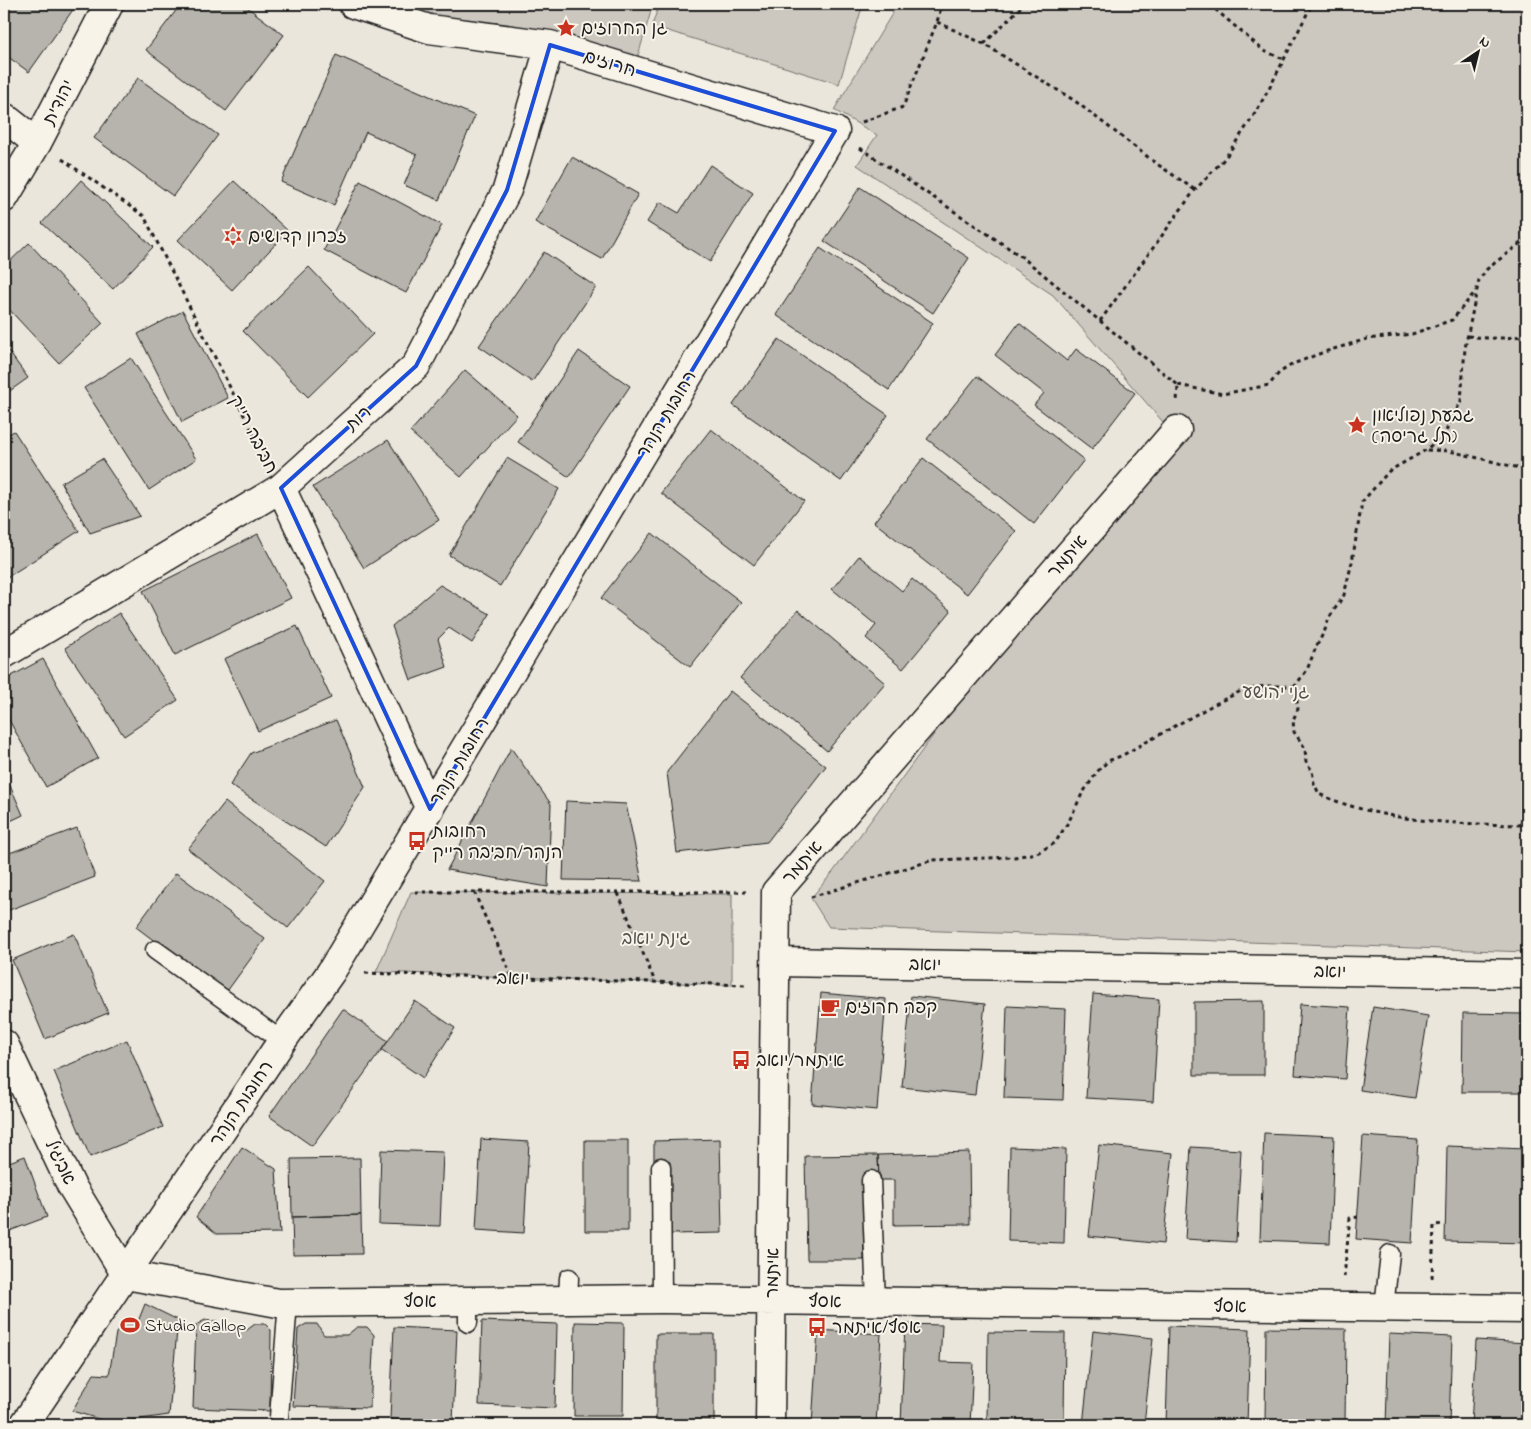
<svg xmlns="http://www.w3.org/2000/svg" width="1531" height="1429" viewBox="0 0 1531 1429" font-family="'Indie Flower','Playpen Sans Hebrew',sans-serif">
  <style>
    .green { fill: #ccc8c0; stroke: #74726e }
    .building { fill: #b6b4ac; stroke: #1c1c1c }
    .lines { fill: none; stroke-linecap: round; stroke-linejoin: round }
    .lane-casing { stroke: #1c1c1c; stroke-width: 21 }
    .street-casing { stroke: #1c1c1c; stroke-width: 31 }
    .path { stroke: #1c1c1c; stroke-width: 3; stroke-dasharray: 4 4; stroke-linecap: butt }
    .lane { stroke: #f7f3e8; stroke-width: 18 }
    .street { stroke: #f7f3e8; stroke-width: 28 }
    .marked { fill: none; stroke: #1d4ed8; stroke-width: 4; stroke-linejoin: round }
    .labels { text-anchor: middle; stroke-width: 4; stroke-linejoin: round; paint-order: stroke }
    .poi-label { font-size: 18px; fill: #1c1c1c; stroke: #f7f3e8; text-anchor: start }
    .street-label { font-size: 18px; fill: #1c1c1c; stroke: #f7f3e8 }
    .park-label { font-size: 18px; fill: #51504d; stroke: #f7f3e8 }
  </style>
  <rect width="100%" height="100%" fill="#eae6dc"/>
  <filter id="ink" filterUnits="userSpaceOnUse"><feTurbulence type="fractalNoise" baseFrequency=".02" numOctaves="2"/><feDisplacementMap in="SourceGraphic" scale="10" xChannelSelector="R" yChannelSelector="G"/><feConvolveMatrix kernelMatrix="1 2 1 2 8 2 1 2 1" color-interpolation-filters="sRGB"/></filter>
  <g filter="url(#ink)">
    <path class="green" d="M387 4H653L636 63 426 18Z
      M659 4H863L839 84 652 26Z
      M898 4H1527V952L829 927 811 898 833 872 1163 422 1053 295 857 165 877 135 834 110Z
      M411 892 732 894V985L376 972Z"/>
    <path class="building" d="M4 4H77L29 72 4 54Z
      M181 4H243L284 35 226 111 146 50Z
      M336 55 475 116 439 200 404 185 417 155 366 132 334 205 281 182Z
      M138 78 218 135 173 196 94 138Z
      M572 157 638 194 602 259 535 222Z
      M710 165 753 193 710 262 647 222 660 202 679 213Z
      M81 180 153 247 113 289 42 223Z
      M234 181 288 231 232 290 178 240Z
      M360 181 442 225 406 293 324 250Z
      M860 187 969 258 933 313 824 241Z
      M29 243 103 323 59 363 4 304V267Z
      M820 248 933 323 889 390 776 315Z
      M544 252 596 287 532 382 479 346Z
      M309 267 373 334 308 397 243 331Z
      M183 311 228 398 182 422 138 334Z
      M1019 323 1067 361 1076 349 1135 393 1092 449 1034 405 1044 393 995 355Z
      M779 339 888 415 841 481 733 405Z
      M4 345 28 378 4 395Z
      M579 351 630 386 569 477 518 442Z
      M131 358 196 459 149 490 84 388Z
      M465 370 517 415 461 477 410 432Z
      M977 376 1084 460 1034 524 927 439Z
      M711 429 804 501 754 565 661 493Z
      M14 431 79 531 6 578 4 574V437Z
      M388 440 439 520 364 568 313 487Z
      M507 458 559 489 500 586 449 555Z
      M923 458 1016 531 967 594 874 522Z
      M102 459 140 516 90 533 61 483Z
      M652 533 741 602 690 667 601 598Z
      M258 534 291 598 175 655 143 591Z
      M859 556 902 591 912 579 951 611 903 669 866 638 876 625 832 589Z
      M440 585 490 614 472 643 449 628 438 639 447 667 411 680 392 626Z
      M798 610 885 683 827 751 740 678Z
      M119 613 178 700 124 736 65 648Z
      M297 626 331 698 258 731 224 659Z
      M43 659 98 758 46 787 4 711V680Z
      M730 691 826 766 767 842 677 853 667 772Z
      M336 720 365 787 326 847 230 785 251 753Z
      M511 748 551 804 548 887 447 870Z
      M4 772 23 815 4 824Z
      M566 801 626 804 642 881 563 880Z
      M225 802 325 881 288 928 188 849Z
      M77 828 95 877 4 912V855Z
      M176 873 265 939 225 994 136 927Z
      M74 934 108 1013 45 1039 12 960Z
      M821 993 886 999 877 1110 812 1104Z
      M1093 994 1159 999 1153 1102 1086 1098Z
      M911 996 985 1004 975 1095 902 1087Z
      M415 1001 455 1028 423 1078 382 1050Z
      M1264 1001V1075H1194V1002Z
      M1300 1004 1350 1007 1345 1079 1295 1075Z
      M1007 1006 1066 1009 1063 1100 1004 1098Z
      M1373 1007 1428 1016 1415 1098 1360 1090Z
      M343 1009 388 1041 312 1146 269 1116Z
      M1463 1013 1523 1014 1522 1092H1462Z
      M127 1040 163 1127 90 1157 54 1071Z
      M1264 1133 1334 1136 1330 1243 1260 1240Z
      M1363 1136 1418 1140 1412 1243 1356 1239Z
      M481 1139 529 1142 524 1233 476 1230Z
      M720 1139 722 1233 671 1234 670 1166 654 1167V1141Z
      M585 1140H628V1231H585Z
      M1099 1145 1173 1153 1163 1244 1089 1236Z
      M1447 1146 1527 1149V1243L1445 1241Z
      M242 1147 276 1169 280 1233 217 1234 196 1217Z
      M1010 1147 1066 1149 1064 1243 1008 1241Z
      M1191 1147 1241 1150 1236 1242 1185 1239Z
      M381 1150 443 1152 440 1226 379 1224Z
      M969 1152 970 1224 894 1225V1180H879L878 1155Z
      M878 1155 879 1180 863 1181 864 1260H807L805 1156Z
      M25 1156 47 1217 4 1233V1164Z
      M360 1158 361 1215 292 1217 291 1159Z
      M361 1215 362 1254 293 1255 292 1217Z
      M145 1304 178 1320 169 1415 112 1423 72 1411 94 1374 109 1375 116 1333 125 1321 137 1324Z
      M205 1320 217 1321 223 1330H247L255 1324H265L271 1330 270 1411 193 1408 196 1325Z
      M482 1321 557 1324 555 1408 479 1405Z
      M575 1322 624 1323 623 1416H574Z
      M306 1324H317L324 1335H347L357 1327H367L374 1335 370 1408 293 1406 298 1329Z
      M905 1324 942 1325 940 1362 973 1363 970 1425H901Z
      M1169 1326 1250 1329 1247 1425H1166Z
      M394 1327 457 1330 453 1422 390 1419Z
      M1266 1328 1346 1329 1345 1425H1265Z
      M818 1330 881 1334 876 1425H812Z
      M1093 1331 1153 1338 1144 1425H1083Z
      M988 1332 1065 1333 1064 1422 987 1421Z
      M656 1334H714V1425H656Z
      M1389 1334 1452 1337 1449 1425H1386Z
      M1476 1340 1527 1343V1425H1471Z"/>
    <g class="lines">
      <g class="lane-casing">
        <path id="lane" d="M155 950 282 1041
          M661 1167 662 1299
          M871 1180 876 1301
          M568 1300 569 1278
          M1384 1307 1390 1254
          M468 1323V1301
          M279 1417 288 1302"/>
      </g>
      <g class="street-casing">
        <path id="street" d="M4 117 37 143
          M4 198 37 143 109 4
          M281 488 430 809
          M4 654 281 488 416 366 507 190 550 45
          M776 962 1527 974
          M4 1044 71 1185 126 1275
          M126 1275 278 1303 662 1299 1527 1309
          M24 1425 282 1041 331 972 835 131 550 45 429 29 353 4
          M770 1425 776 892 1177 430"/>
      </g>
      <path class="path" d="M1209 4 1264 51 1284 59
        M937 22 984 44 1075 101 1157 164 1195 190
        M984 44 1024 4
        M862 122 903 107 937 22 942 4
        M860 148 1022 257 1178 385 1177 402
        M62 159 144 216 267 461
        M1527 238 1487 269 1479 280 1465 348 1461 401 1446 431 1426 450 1389 471 1362 502 1352 562 1344 595 1329 618 1325 630 1316 647 1307 670 1295 686 1298 709 1293 720 1294 732 1305 748 1306 763 1312 770 1314 783 1319 794C1383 823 1458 824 1527 825
        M1100 321 1195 190 1225 158 1251 120 1269 89 1312 4
        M1468 336C1488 339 1507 339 1527 335
        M1178 385 1223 394 1269 385 1279 373 1293 364 1324 352 1367 339 1412 334 1452 320 1475 292
        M1427 450 1450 451 1527 470
        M1521 825 1527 794
        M415 892H746
        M474 892 512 977
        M618 893 655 982
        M811 897 933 860 1014 857 1037 853 1055 843 1069 821 1082 794 1098 771 1108 761 1123 755 1211 706 1241 691 1264 686H1295
        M365 973 746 985
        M1344 1277 1350 1218 1358 1217
        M1432 1278 1434 1225 1445 1224"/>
      <use href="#lane" class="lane"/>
      <use href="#street" class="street"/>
    </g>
  </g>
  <path class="marked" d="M550 45 835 131 430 809 281 488 416 366 507 190Z"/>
  <defs>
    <g id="sight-bare" transform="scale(1.5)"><path d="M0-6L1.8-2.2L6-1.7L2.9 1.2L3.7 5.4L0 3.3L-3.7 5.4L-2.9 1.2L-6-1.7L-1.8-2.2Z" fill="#c8321e" stroke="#f7f3e8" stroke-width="2.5" paint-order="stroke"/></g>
    <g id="synagogue-bare" transform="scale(1.5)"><path d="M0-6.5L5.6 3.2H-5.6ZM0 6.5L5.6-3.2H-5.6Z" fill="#c8321e" stroke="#f7f3e8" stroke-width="2.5" paint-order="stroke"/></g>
    <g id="bus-bare" transform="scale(1.5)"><path d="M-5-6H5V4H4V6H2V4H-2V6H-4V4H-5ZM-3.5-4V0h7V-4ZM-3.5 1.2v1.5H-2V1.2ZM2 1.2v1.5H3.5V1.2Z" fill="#c8321e" stroke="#f7f3e8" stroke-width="2.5" paint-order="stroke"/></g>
    <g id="cafe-bare" transform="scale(1.5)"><path d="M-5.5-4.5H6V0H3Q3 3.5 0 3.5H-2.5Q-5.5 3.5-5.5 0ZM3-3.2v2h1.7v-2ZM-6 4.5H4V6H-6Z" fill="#c8321e" stroke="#f7f3e8" stroke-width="2.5" paint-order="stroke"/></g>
    <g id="stadium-bare" transform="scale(1.5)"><path d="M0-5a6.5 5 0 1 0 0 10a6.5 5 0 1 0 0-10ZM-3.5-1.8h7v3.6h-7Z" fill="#c8321e" stroke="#f7f3e8" stroke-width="2.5" paint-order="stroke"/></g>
  </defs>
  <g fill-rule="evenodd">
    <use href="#sight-bare" x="566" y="28"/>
    <use href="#synagogue-bare" x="233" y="236"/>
    <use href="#sight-bare" x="1357" y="425"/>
    <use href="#bus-bare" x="417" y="841"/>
    <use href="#cafe-bare" x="830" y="1007"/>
    <use href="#bus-bare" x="741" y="1060"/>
    <use href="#stadium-bare" x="130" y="1325"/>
    <use href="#bus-bare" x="817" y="1327"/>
  </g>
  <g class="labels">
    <g class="poi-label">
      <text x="581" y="34">גן החרוזים</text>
      <text x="248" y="242">זכרון קדושים</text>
      <text x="1372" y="421">גבעת נפוליאון<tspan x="1372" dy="21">(תל גריסה)</tspan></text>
      <text x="432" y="837">רחובות<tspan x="432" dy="21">הנהר/חביבה רייק</tspan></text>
      <text x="845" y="1013">קפה חרוזים</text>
      <text x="756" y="1066">איתמר/יואב</text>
      <text x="145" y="1331">Studio Gallop</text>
      <text x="832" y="1333">אסף/איתמר</text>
    </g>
    <g class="street-label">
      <text transform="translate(610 63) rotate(17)" y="6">חרוזים</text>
      <text transform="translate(58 102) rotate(-63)" y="6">יהודית</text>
      <text transform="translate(666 414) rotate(-59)" y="6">רחובות הנהר</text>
      <text transform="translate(358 418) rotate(-42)" y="6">רות</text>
      <text transform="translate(254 434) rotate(63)" y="6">חביבה רייק</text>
      <text transform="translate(1067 556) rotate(-49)" y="6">איתמר</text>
      <text transform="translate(459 761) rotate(-59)" y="6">רחובות הנהר</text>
      <text transform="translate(802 862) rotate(-49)" y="6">איתמר</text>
      <text transform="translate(925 964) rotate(1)" y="6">יואב</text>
      <text transform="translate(1330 971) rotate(1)" y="6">יואב</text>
      <text transform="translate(513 978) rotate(2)" y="6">יואב</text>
      <text transform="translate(241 1103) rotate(-56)" y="6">רחובות הנהר</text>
      <text transform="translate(61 1162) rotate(64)" y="6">אביגיל</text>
      <text transform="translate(772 1273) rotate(-89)" y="6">איתמר</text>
      <text x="420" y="1307">אסף</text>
      <text transform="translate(825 1301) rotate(1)" y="6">אסף</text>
      <text transform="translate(1230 1306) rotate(1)" y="6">אסף</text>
    </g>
    <g class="park-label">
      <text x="1276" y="698">גני יהושע</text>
      <text x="656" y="944">גינת יואב</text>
    </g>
  </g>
  <rect width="1531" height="1429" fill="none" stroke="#f7f3e8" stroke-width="20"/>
  <rect x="10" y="10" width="1511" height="1409" fill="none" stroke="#1c1c1c" stroke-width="2" filter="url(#ink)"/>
  <g transform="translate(1478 52) rotate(35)" stroke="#f7f3e8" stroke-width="4" paint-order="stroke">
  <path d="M0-4L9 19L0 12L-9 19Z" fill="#1c1c1c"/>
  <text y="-8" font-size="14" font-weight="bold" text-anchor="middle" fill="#1c1c1c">N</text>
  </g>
</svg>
